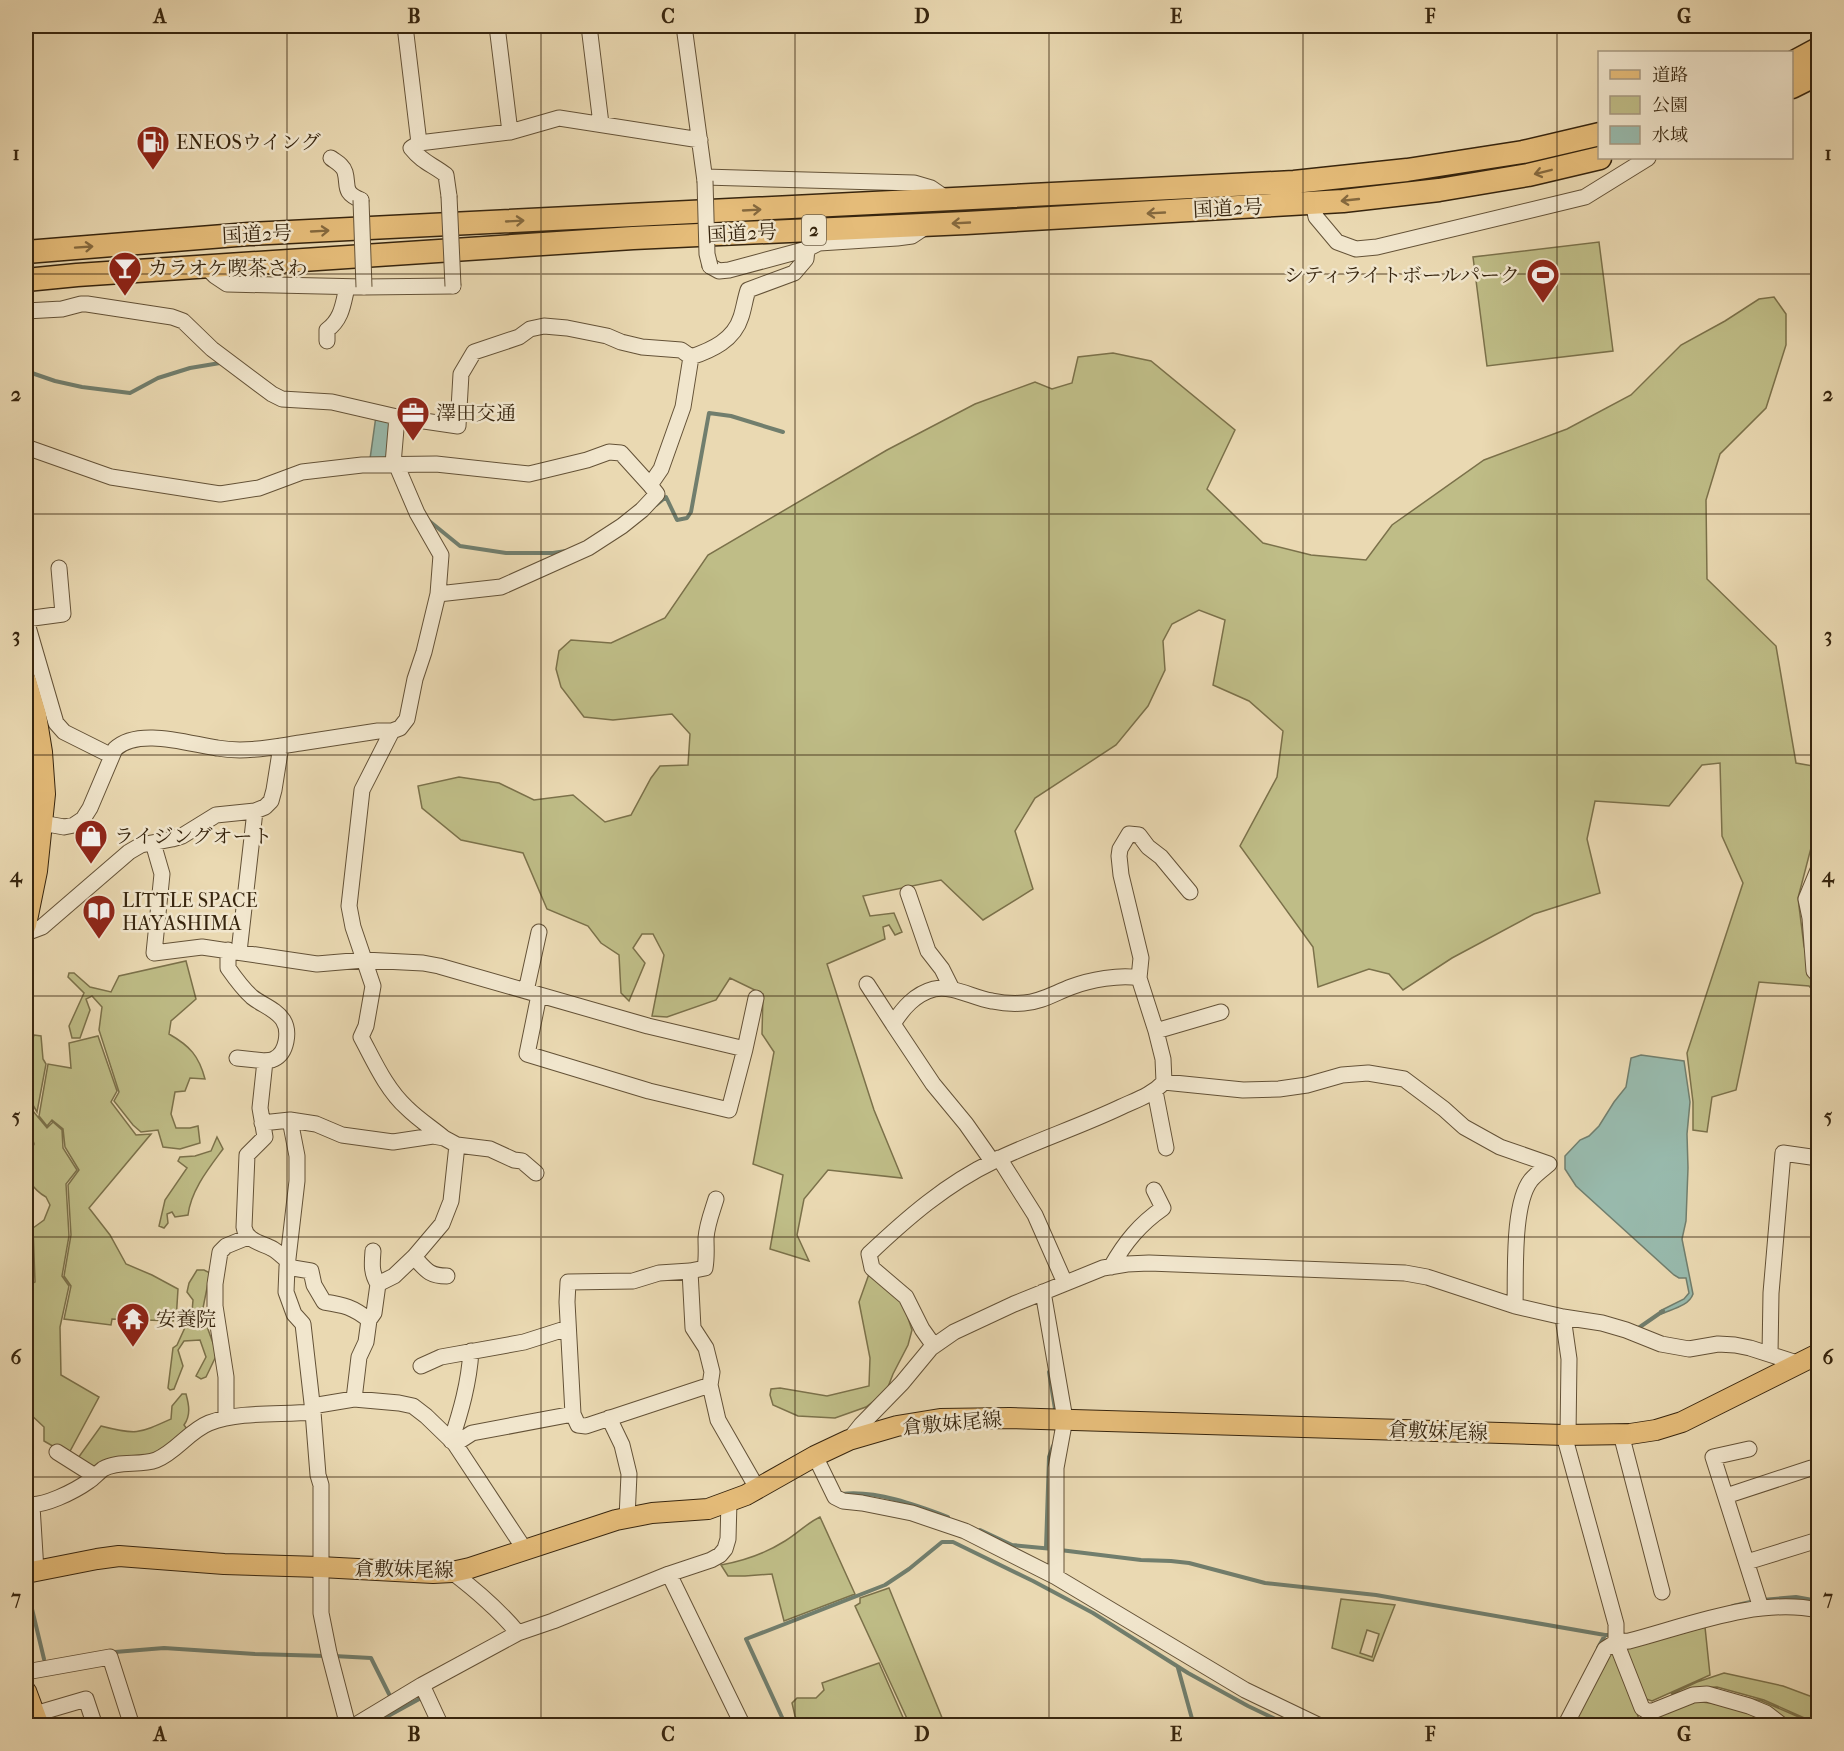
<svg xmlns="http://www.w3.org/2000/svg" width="1844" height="1751" viewBox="0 0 1844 1751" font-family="'IM FELL French Canon','Noto Serif JP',serif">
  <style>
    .green { fill: #bfbd87; stroke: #7b714a; stroke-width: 1.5; fill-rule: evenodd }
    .water { fill: #98baad; stroke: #717e6d; stroke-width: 1.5 }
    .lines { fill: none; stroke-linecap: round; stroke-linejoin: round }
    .stream { stroke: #717e6d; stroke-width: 4 }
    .minor-casing { stroke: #645237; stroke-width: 17 }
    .major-casing { stroke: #37250e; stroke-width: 22 }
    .highway-casing { stroke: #37250e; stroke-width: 25 }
    .minor { stroke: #f1e6cd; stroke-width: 15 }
    .major { stroke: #e5bc79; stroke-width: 20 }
    .highway { stroke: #e5bc79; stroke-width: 22 }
    .minor-bridge-casing { stroke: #645237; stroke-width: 17; stroke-linecap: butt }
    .minor-bridge { stroke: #f1e6cd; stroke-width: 15 }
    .oneway { stroke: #85693e }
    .grid { fill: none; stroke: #37250e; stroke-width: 1.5; stroke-opacity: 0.55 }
    .labels { text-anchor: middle; stroke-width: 5; stroke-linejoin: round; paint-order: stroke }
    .shield { fill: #f1e6cd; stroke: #6f5f47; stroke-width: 1.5 }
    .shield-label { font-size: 18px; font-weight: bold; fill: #37250e }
    .poi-label { font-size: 20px; fill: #37250e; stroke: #f1e6cd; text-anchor: start }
    .street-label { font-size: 20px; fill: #37250e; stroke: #f1e6cd }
    .neatline { fill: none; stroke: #37250e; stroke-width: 2 }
    .grid-label { font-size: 20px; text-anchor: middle; font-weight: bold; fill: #37250e }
  </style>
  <rect width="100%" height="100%" fill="#ead9b2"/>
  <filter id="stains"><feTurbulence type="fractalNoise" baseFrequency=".00333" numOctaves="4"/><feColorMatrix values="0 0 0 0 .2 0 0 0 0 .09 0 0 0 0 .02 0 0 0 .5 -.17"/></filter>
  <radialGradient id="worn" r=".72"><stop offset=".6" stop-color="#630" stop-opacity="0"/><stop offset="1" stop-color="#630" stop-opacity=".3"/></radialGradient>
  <path class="green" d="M1599 242 1613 351 1487 366 1473 257Z
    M1774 297 1786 314V345L1766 408 1720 454 1706 500 1707 579 1776 646 1796 763 1813 766 1818 762V821L1798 898 1804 946 1812 972 1818 979V996L1809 986 1759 982 1736 1090 1712 1097 1707 1132 1693 1130V1102L1687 1053 1743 883 1722 836 1720 763 1702 765 1669 806 1595 801 1587 839 1600 893 1534 914 1452 958 1403 990 1389 974 1369 969 1318 987 1313 947 1240 846 1277 777 1283 731 1249 701 1213 685 1225 620 1199 610 1172 624 1163 641 1165 670 1148 706 1116 745 1035 798 1015 831 1033 889 983 920 941 880 863 896 870 916 894 913 902 932 895 935 889 925 883 927 885 939 827 964 874 1110 902 1178 828 1170 804 1199 797 1235 809 1261 770 1249 783 1175 753 1164 774 1052 762 1034 763 994 730 978 716 1000 667 1017 652 1016 664 955 653 934H642L633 948 645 963 629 1001 621 993 619 955 601 943 588 926 547 909 523 853 461 840 422 808 418 786 459 777 499 783 534 800 573 795 605 822 631 815 651 778 660 766 688 765 690 734 672 714 613 720 584 717 561 687 556 669 559 651 571 640 611 643 665 618 708 555 887 450 975 404 1035 382 1052 389 1072 383 1078 357 1113 353 1151 361 1235 430 1207 489 1263 543 1311 555 1366 560 1392 525 1484 460 1567 429 1631 395 1681 345 1725 321 1759 299Z
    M186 961 196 999 171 1021 169 1034C190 1046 199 1056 205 1079L190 1078 185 1091 175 1092 171 1114 176 1128H190L198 1126 200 1143 180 1149 163 1147 158 1130 141 1132 133 1125 114 1101 119 1092 99 1030 102 1007 92 996 86 999 90 1010 80 1038H72L69 1026 84 993 68 977 69 973H74L90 987 111 992 119 976Z
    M34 1035 41 1036 43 1059 46 1064 37 1112 26 1093V1058H27Z
    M98 1036 117 1091 111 1102 136 1135 151 1134 89 1208 110 1235 126 1264 152 1275 178 1289 176 1321 112 1319 111 1325 64 1319 71 1286 64 1276 71 1235 68 1185 79 1170 65 1147 63 1129 52 1120 47 1126 39 1116 48 1064 71 1068 69 1043Z
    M28 1105 47 1128 53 1122 62 1130 63 1148 77 1170 66 1184 69 1236 62 1276 69 1286 60 1327 61 1375 99 1397 68 1455 44 1441V1427L28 1412 26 1407V1286L35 1282 33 1228 44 1220 50 1205 46 1197C35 1191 22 1176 26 1162 27 1156 32 1150 34 1144L26 1116Z
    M217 1137 223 1149C209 1168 191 1190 188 1215L175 1217 172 1212 167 1214 168 1223 164 1228 159 1226 165 1200 187 1168 178 1161 180 1157 195 1156 211 1151Z
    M197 1270H204L210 1273 202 1313 217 1354 206 1377 201 1379 196 1376 206 1357 200 1340 184 1341 178 1350 183 1366 174 1389 170 1390 168 1388 173 1348 177 1345 192 1312 193 1300 187 1292 189 1283Z
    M869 1274 902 1300 912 1330 908 1345 893 1374 886 1392 866 1407 835 1418 798 1416 773 1405 770 1395 771 1389 780 1388 827 1396 869 1386 870 1358 859 1302Z
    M182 1394H186C189 1405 191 1415 184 1425L187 1429 153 1457 95 1469 78 1458 101 1426C136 1435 138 1434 171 1419L172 1406Z
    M820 1517 855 1594 784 1621 772 1574 745 1576H728L721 1565C743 1561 766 1553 785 1541 797 1534 807 1523 820 1517Z
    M889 1588 945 1725H910L855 1606 860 1603V1598Z
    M1341 1599 1395 1605 1373 1661 1332 1648ZM1367 1630 1379 1634 1372 1657 1360 1653Z
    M1705 1627 1710 1675 1652 1701 1643 1698 1626 1650 1629 1648Z
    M1616 1653 1641 1725 1571 1726 1607 1656Z
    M879 1663 905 1722 898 1726 800 1725 795 1716 792 1703 797 1698H816L824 1690 822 1683Z
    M1724 1673 1783 1686 1818 1699V1724L1764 1700 1717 1687 1699 1688 1671 1694 1697 1682Z
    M1713 1690 1762 1701 1817 1725H1794L1749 1700Z
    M1687 1701C1720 1702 1743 1708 1772 1726H1647L1660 1712Z"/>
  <path class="water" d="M376 416 386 418 392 426 388 457 370 459Z
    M1641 1055 1684 1061 1690 1102 1687 1134 1688 1168 1686 1221 1682 1239 1693 1294C1689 1306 1672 1309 1661 1314L1660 1311 1684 1299 1689 1293 1686 1278H1679L1674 1275 1576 1186 1565 1169V1156L1580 1140 1589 1136 1599 1126 1614 1102 1626 1087 1631 1058Z"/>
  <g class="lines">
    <path class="stream" d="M26 371 55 381 82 387 130 393 158 378 190 368 220 363
      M656 505 666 497 677 520 687 518 691 512 709 413 731 416 783 432
      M428 520 460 546 506 553H553L566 551
      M1637 1329 1663 1311
      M1049 1372 1055 1409
      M842 1494C876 1490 916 1505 948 1517
      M980 1530 1012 1545 1053 1549
      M1046 1548 1049 1457 1053 1446
      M1060 1550 1141 1560 1171 1561 1189 1563 1265 1583 1376 1595 1605 1635H1612
      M26 1584 44 1659
      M1762 1600 1796 1597 1818 1601
      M1733 1606 1755 1601
      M1598 1648 1605 1635
      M115 1652 164 1648 255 1654 326 1656
      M334 1656 371 1658 389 1694
      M1178 1668 1194 1726
      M370 1726 421 1698 422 1700
      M687 1726 704 1720 707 1726
      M786 1726 746 1639 885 1585 909 1569 942 1542H953L1033 1581 1093 1613 1188 1673 1248 1706 1290 1726"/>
    <g class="minor-casing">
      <path id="minor" d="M405 26 419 143 510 132 559 118 700 140
        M497 26 510 132
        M589 26 601 124
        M684 26 705 181
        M419 143 411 148C423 163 432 164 446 175L449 196
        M331 158C336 162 343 165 345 172 349 186 342 192 361 200
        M705 177 914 183 931 188 947 199
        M1313 203 1316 217 1337 242 1356 249 1377 247 1585 197 1648 158
        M205 266 215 276 227 284 364 287 453 286
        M710 266 719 271 729 270 807 249 819 243 897 238 912 236 924 228
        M26 311 62 309 81 304H87L172 317 183 321 212 349 272 394 282 399 332 402 397 417 393 464
        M327 341V330C342 319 343 304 347 287
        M691 357C712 350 734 340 741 317 744 308 745 299 748 290L794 273 806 259 807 249
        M397 417 458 426 461 374 474 352 519 337 530 329 544 326 567 328 607 336 621 342 642 347 681 350 691 357
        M26 447 111 477 220 494 259 488 302 472 362 465 436 464 529 474 587 460 609 452 621 453 650 485 661 469 683 407 691 357
        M438 594 501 587 588 548 622 526 642 510 657 494 650 485
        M26 619 63 614 59 568
        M26 620 56 723 64 732 112 756
        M392 731 362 790 349 906 353 927 373 986 366 1026 361 1037C374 1061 386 1089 407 1108 418 1119 432 1128 444 1138
        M42 823 64 827 74 825 83 819 90 808 115 749C138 727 189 744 217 748 245 753 273 747 300 743 326 739 352 735 378 731H392L400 728 407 719 415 679 424 652 438 594 441 555 417 513 396 464
        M153 843 162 874 154 953 202 947 317 964 364 960 423 963 439 966 648 1026 745 1049
        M1818 870 1806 899 1810 918 1814 971 1818 975
        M908 893 928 951 942 969 952 989
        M26 933 42 927 129 852 141 845 172 839 182 836 216 815 255 811 265 807 271 801 274 790 281 746
        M228 950V968C235 978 243 989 252 997 262 1005 276 1009 283 1020 290 1031 287 1053 274 1059 271 1061 268 1060 265 1061L260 1108 265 1137 247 1155 244 1227C246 1241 262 1243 273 1249 278 1252 283 1257 288 1261
        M239 952 255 811
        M1139 978 1141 958 1121 875 1119 856 1120 849 1129 834 1139 835 1148 847 1161 857 1190 892
        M867 984 893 1024
        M526 991 539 932
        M539 995 527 1054 649 1091 729 1110 745 1049 756 998
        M1156 1031 1221 1012
        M237 1058 265 1061
        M1164 1082 1243 1090 1279 1089 1307 1085 1342 1075 1368 1073 1404 1079 1444 1109 1464 1127 1500 1147 1549 1164C1543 1169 1536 1174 1531 1180 1512 1204 1516 1274 1515 1306
        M1155 1091 1166 1148
        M290 1120 297 1156V1181L287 1267 286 1292 294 1314 303 1324 313 1412 318 1475 321 1485V1613L329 1653 348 1726
        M262 1123 290 1120 316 1124 342 1135 393 1142 433 1136 444 1138 457 1145 490 1149 514 1160 522 1161 536 1173
        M999 1158 1035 1215 1065 1283
        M373 1251C372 1263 371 1273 378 1284
        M414 1257C426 1270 429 1276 447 1276
        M287 1267 311 1271 314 1285 324 1302C344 1305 353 1307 369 1320
        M1111 1267C1125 1242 1140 1224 1163 1208L1154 1190
        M690 1271 693 1328 706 1348 712 1372 710 1385 718 1420 757 1488
        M1043 1292 1065 1419 1056 1468V1577
        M1563 1317 1569 1359 1568 1435
        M934 1346 922 1329 906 1297 872 1268 869 1254C907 1218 946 1184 994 1161 1035 1141 1079 1127 1121 1107 1136 1100 1152 1095 1164 1082L1163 1059 1156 1031 1139 978C1121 974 1089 980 1071 987 1055 993 1041 1002 1024 1003 1013 1004 1002 1003 992 1001 973 998 953 985 934 989 915 994 903 1008 893 1024L933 1084 966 1124 992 1161
        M1770 1354 1771 1293 1783 1153 1818 1158
        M421 1366 441 1357 524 1342 568 1328
        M710 1385 586 1426 578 1425 573 1414 567 1302 568 1282 633 1281 659 1273 690 1271 705 1268C707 1257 706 1248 706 1238 707 1224 712 1212 716 1199
        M354 1399 359 1357 366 1342 369 1320 374 1313 378 1284 394 1276 414 1257 442 1224 451 1201 457 1145
        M312 1406 354 1399 399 1403 413 1406 426 1416 455 1444 525 1550
        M226 1418V1377L215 1306V1284L220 1252 226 1246 248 1237
        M609 1418 622 1445 629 1474 627 1518
        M1621 1434 1662 1592
        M1564 1435 1616 1624V1642L1642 1708 1647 1711H1653L1693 1695 1707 1694 1749 1706 1766 1713 1783 1726
        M849 1440 861 1425 902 1383 931 1348 954 1332 1014 1304 1103 1268 1127 1264 1149 1263 1405 1273 1427 1277 1515 1306 1563 1317 1602 1323 1626 1330 1661 1344 1689 1349 1718 1344 1735 1345 1750 1348 1800 1364
        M451 1441C461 1411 469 1383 471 1351
        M455 1444 472 1433 573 1414
        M1749 1449 1713 1457 1761 1608
        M57 1452 95 1476
        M815 1456 835 1497 843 1501 862 1503 912 1513 965 1531 1056 1577 1245 1690 1320 1726
        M1726 1496 1811 1468
        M26 1504C42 1508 75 1491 89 1481 93 1478 98 1473 103 1469 118 1460 140 1466 156 1460 176 1452 189 1431 209 1423 240 1411 280 1415 313 1412
        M32 1506 36 1571
        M1747 1562 1818 1540
        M452 1572C477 1591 498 1609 518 1633
        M669 1574 743 1726
        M26 1672 110 1657 132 1726
        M422 1685 441 1726
        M35 1714 86 1699 95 1726
        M354 1726 422 1685 518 1633 553 1621 669 1574 711 1560 720 1555 725 1549 728 1539 729 1501
        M1565 1726 1605 1649 1616 1642 1629 1641C1687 1626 1758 1597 1818 1610"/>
    </g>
    <g class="major-casing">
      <path id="major" d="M26 681 36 715 42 752 45 794 37 871 26 925
        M26 746 29 798 26 840
        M26 1573 97 1559 119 1556 224 1564 320 1567 433 1573 452 1572 470 1568 616 1520 652 1513 708 1509 746 1495 815 1456 849 1440 897 1426 940 1419 1010 1418 1564 1435 1630 1434 1656 1430 1682 1422 1818 1354
        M26 1691 39 1726"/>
    </g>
    <g class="highway-casing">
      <path id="highway" d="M1792 63 1818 49
        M1792 87 1818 74
        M26 252 249 234 1294 182 1407 170 1523 152 1600 134
        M26 280 77 275 633 238 966 223 1343 201 1439 190 1528 175 1600 158"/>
    </g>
    <use href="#minor" class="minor"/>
    <use href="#major" class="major"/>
    <use href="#highway" class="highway"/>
    <g class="minor-bridge-casing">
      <path id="minor-bridge" d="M705 181 707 254 710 266
        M449 196 453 286
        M361 200 364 287"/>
    </g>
    <use href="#minor-bridge" class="minor-bridge"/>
  </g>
  <defs><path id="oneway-shaft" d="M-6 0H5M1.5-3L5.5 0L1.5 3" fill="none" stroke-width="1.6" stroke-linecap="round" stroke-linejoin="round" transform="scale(1.5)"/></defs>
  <g class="oneway">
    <use href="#oneway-shaft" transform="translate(1543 172) rotate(166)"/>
    <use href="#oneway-shaft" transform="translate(1350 200) rotate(174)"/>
    <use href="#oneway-shaft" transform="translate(752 210) rotate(-3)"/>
    <use href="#oneway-shaft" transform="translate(1156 213) rotate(177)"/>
    <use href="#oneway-shaft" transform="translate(515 221) rotate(-3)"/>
    <use href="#oneway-shaft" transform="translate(961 223) rotate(177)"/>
    <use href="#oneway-shaft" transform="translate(320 231) rotate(-3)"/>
    <use href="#oneway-shaft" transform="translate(84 247) rotate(-4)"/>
  </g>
  <path class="grid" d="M287 26V1726M541 26V1726M795 26V1726M1049 26V1726M1303 26V1726M1557 26V1726M26 274H1818M26 514H1818M26 755H1818M26 996H1818M26 1237H1818M26 1477H1818"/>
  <defs>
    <g id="fuel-pin" transform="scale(1.725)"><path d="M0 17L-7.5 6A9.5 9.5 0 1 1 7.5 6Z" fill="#8f2418" stroke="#f1e6cd"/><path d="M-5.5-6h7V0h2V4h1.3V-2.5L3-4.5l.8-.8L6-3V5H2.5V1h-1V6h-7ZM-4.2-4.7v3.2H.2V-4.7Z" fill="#fff"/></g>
    <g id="bar-pin" transform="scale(1.725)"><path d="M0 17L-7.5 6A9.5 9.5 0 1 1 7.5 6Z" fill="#8f2418" stroke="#f1e6cd"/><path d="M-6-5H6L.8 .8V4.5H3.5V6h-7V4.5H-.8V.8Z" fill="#fff"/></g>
    <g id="stadium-pin" transform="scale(1.725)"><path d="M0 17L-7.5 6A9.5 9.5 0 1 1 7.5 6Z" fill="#8f2418" stroke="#f1e6cd"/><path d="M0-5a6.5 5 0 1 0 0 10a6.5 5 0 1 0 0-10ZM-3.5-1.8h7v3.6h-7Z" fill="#fff"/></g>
    <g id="office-pin" transform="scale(1.725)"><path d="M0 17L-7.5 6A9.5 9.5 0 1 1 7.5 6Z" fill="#8f2418" stroke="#f1e6cd"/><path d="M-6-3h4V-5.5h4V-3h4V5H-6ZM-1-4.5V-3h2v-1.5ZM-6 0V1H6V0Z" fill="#fff"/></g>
    <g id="shop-pin" transform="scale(1.725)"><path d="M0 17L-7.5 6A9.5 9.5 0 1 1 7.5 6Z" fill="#8f2418" stroke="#f1e6cd"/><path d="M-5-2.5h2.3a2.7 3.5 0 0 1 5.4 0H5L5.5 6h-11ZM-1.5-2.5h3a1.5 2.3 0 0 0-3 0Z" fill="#fff"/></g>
    <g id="library-pin" transform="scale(1.725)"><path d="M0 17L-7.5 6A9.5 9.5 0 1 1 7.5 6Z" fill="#8f2418" stroke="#f1e6cd"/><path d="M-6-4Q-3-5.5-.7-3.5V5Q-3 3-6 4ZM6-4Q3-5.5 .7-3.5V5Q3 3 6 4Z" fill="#fff"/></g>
    <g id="temple-pin" transform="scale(1.725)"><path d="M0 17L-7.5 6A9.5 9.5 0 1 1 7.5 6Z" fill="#8f2418" stroke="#f1e6cd"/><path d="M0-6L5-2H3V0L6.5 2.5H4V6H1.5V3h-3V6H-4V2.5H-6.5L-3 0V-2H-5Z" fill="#fff"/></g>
  </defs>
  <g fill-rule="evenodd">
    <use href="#fuel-pin" x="153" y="142"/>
    <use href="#bar-pin" x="125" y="268"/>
    <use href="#stadium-pin" x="1543" y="275"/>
    <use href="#office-pin" x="413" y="413"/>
    <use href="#shop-pin" x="91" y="836"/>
    <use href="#library-pin" x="99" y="911"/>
    <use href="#temple-pin" x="133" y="1319"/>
  </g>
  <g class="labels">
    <rect class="shield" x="802" y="215" width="24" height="30" rx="4.5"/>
    <g class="shield-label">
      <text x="814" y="236">2</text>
    </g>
    <g class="poi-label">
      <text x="176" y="149">ENEOSウイング</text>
      <text x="148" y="275">カラオケ喫茶さわ</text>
      <text x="1520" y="282" text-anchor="end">シティライトボールパーク</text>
      <text x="436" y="420">澤田交通</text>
      <text x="114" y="843">ライジングオート</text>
      <text x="122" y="907">LITTLE SPACE<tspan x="122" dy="23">HAYASHIMA</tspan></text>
      <text x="156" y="1326">安養院</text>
    </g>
    <g class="street-label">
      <text transform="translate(1228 208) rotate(-3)" y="7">国道2号</text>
      <text transform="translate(742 233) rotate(-3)" y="7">国道2号</text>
      <text transform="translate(257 234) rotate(-3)" y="7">国道2号</text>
      <text transform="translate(952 1423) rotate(-5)" y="7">倉敷妹尾線</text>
      <text transform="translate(1438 1431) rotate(2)" y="7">倉敷妹尾線</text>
      <text transform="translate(404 1569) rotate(1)" y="7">倉敷妹尾線</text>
    </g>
  </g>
  <rect width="1844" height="1751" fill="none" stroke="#ead9b2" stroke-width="66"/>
  <rect x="1598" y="51" width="195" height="108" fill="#f1e6cd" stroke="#a79981" stroke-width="1.5"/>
  <rect x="1610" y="70" width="30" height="9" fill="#e5bc79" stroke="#a79981" stroke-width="1.5"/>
  <text x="1652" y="81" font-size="18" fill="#37250e">道路</text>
  <rect x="1610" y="96" width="30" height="18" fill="#bfbd87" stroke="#a79981" stroke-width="1.5"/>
  <text x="1652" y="111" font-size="18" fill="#37250e">公園</text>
  <rect x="1610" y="126" width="30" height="18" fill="#98baad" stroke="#a79981" stroke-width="1.5"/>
  <text x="1652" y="141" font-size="18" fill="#37250e">水域</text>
  <rect x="33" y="33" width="1778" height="1685" class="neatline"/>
  <g class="grid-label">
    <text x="160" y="23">A</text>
    <text x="414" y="23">B</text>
    <text x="668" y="23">C</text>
    <text x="922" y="23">D</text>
    <text x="1176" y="23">E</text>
    <text x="1430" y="23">F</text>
    <text x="1684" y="23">G</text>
    <text x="16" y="160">1</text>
    <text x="1828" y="160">1</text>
    <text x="16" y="401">2</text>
    <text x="1828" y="401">2</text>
    <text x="16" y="642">3</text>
    <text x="1828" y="642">3</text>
    <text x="16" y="882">4</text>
    <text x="1828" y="882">4</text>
    <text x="16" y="1123">5</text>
    <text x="1828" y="1123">5</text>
    <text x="16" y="1364">6</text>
    <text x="1828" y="1364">6</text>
    <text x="16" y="1604">7</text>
    <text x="1828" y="1604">7</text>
    <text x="160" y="1741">A</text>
    <text x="414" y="1741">B</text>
    <text x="668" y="1741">C</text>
    <text x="922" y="1741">D</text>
    <text x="1176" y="1741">E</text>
    <text x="1430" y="1741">F</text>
    <text x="1684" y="1741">G</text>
  </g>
  <rect width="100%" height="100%" filter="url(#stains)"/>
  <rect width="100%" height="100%" fill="url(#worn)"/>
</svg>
